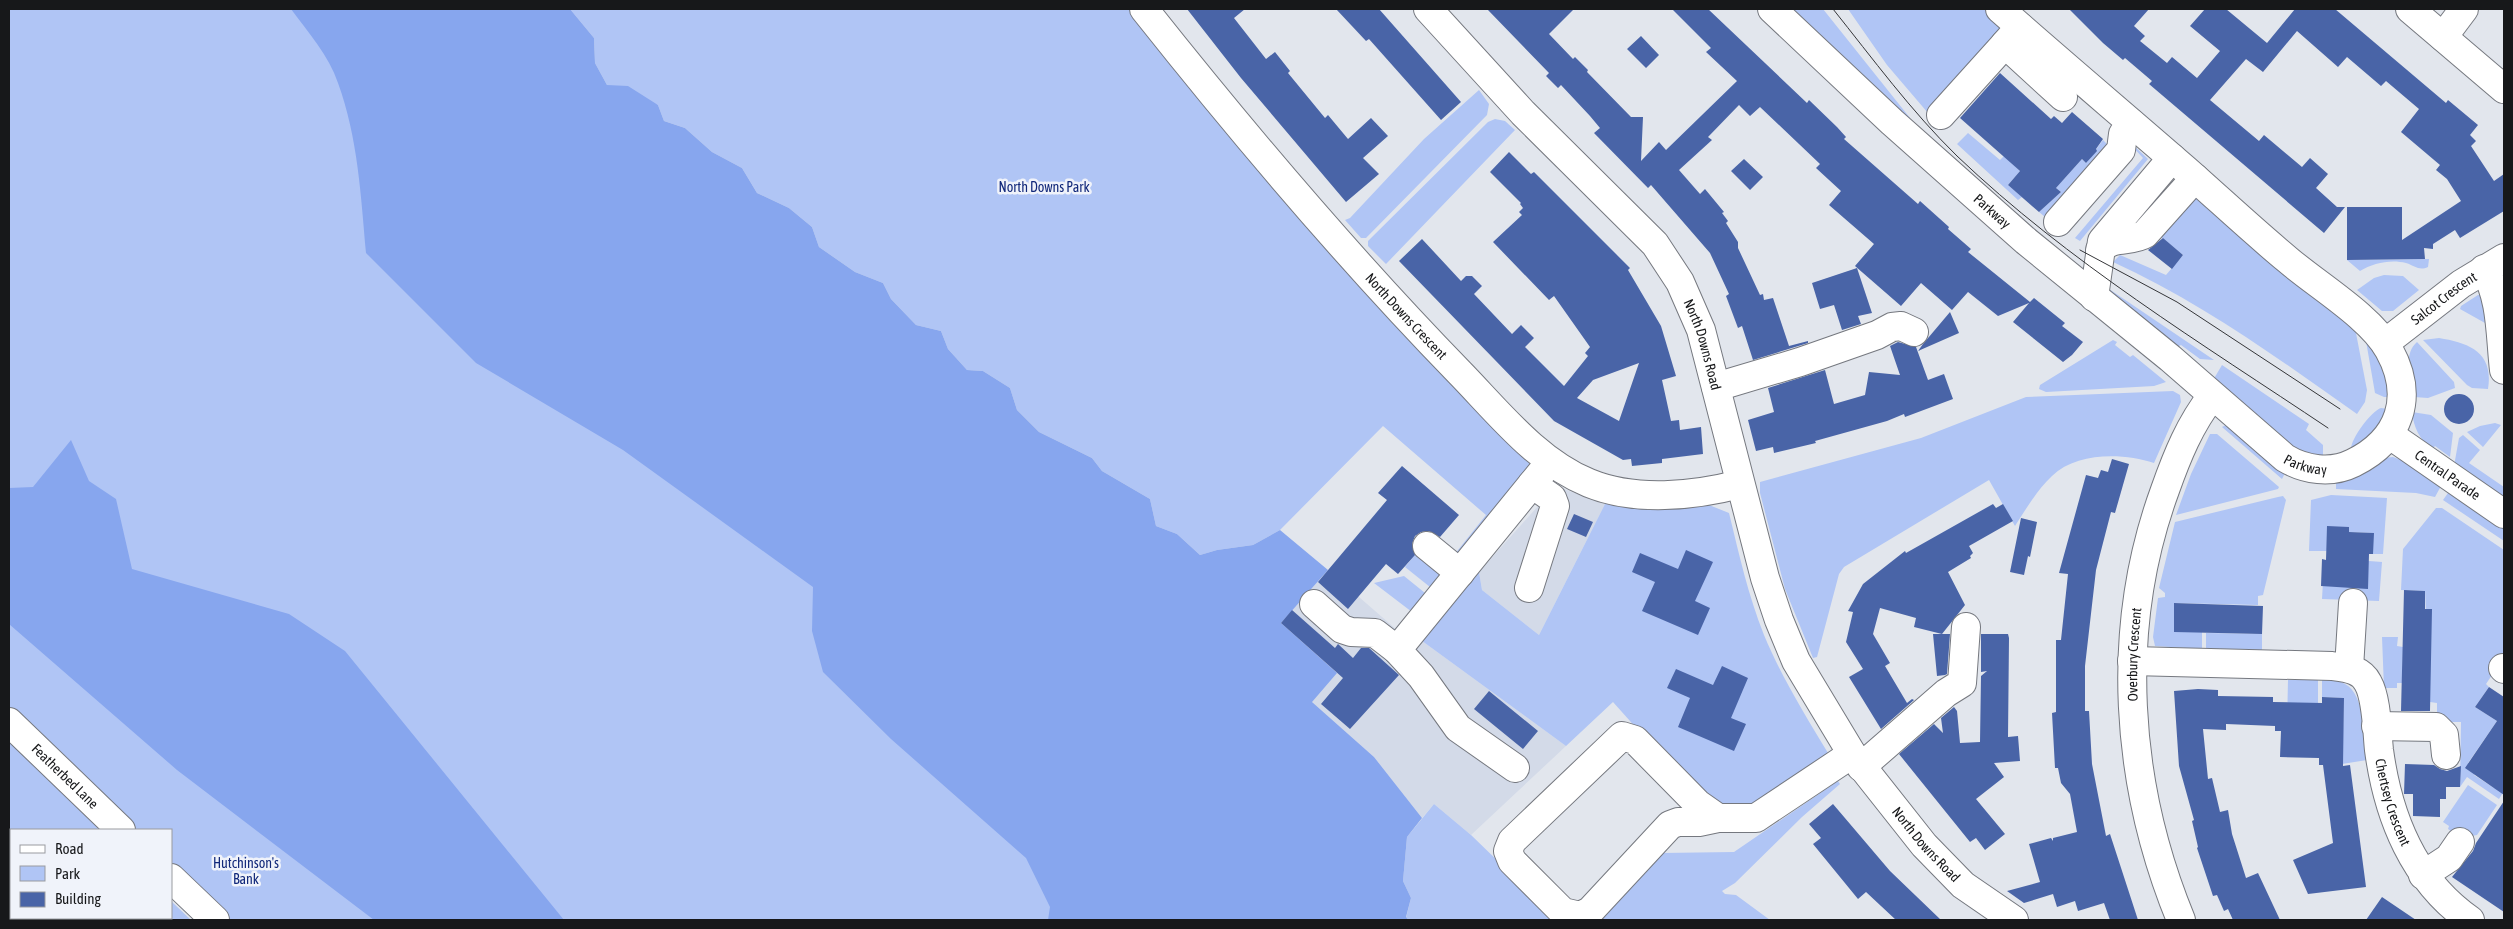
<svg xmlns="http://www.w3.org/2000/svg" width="2513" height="929" viewBox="0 0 2513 929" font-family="'Asap Condensed',sans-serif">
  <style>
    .built { fill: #d3dae8 }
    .green { fill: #b0c5f5 }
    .forest { fill: #87a6ee }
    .building { fill: #4964a7; fill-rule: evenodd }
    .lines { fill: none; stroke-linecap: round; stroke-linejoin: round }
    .minor-casing { stroke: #75787f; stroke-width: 30 }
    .minor { stroke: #fff; stroke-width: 28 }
    .tram { stroke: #353639; stroke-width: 1 }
    .labels { text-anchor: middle; stroke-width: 5; stroke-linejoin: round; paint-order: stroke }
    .park-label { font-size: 14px; fill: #11287a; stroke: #f0f3fa }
    .street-label { font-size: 14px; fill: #17181a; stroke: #f0f3fa }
  </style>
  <rect width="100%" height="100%" fill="#e2e6ed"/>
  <path class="built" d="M1556 486 1605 504 1539 635 1482 590 1479 572Z
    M1328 570 1413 644 1418 638 1566 746 1471 835 1434 804 1422 818 1374 757 1312 702 1281 623Z"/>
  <path class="green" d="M9 9H469L1319 920H228L171 867V830H132L9 712Z
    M570 9H1132L1535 462 1460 560 1454 555 1486 515 1383 426 1280 530 1253 545 1217 550 1200 555 1177 534 1156 526 1150 499 1102 471 1092 458 1039 432 1017 410 1010 388 983 371 967 370 948 349 941 331 916 325 891 299 883 283 855 272 819 247 812 227 789 208 757 193 742 168 712 152 685 128 664 121 658 105 607 85 595 63 594 38Z
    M1786 9H1823L1910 118V122Z
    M1848 9H1985L1999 20 2001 29 1928 113 1887 65Z
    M1479 90 1489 104 1487 115 1366 238H1361L1345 220 1350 218 1424 139Z
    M1495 119 1505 121 1515 130 1386 264 1368 246V241L1488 122Z
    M1968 133 2000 160 2004 156 2020 171 2008 185 2022 197 2018 200 1957 144Z
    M2103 140 2108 145 2045 217 2039 212 2061 192 2056 188 2082 159 2086 163Z
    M2131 143 2148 159 2080 241 2075 238 2143 158 2130 144Z
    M2192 198H2198L2355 328 2367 390 2365 402 2357 414C2279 359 2201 302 2113 262L2120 255 2166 275 2183 255 2160 236 2148 249 2144 244Z
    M2429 259 2428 267C2419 271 2415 266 2406 263 2391 259 2373 263 2360 271L2347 260Z
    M2384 275 2403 276 2419 290 2393 311H2382L2357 290 2374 278Z
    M2109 289 2214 360 2200 359 2181 345 2172 349 2112 296Z
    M2478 295H2482L2485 323 2460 309 2461 306Z
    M2439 338C2469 343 2494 352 2488 389L2472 388 2467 385 2423 340Z
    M2113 340 2117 342 2115 345 2130 357 2133 355 2166 382 2154 386 2046 392 2039 389 2040 385Z
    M2366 341 2382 357 2390 397H2384L2375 393Z
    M2417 342 2454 382 2455 388 2428 398 2414 397C2411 380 2402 355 2417 342Z
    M2222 365 2309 424 2306 430 2323 445V456L2295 450 2212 382Z
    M2173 391 2180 395 2181 402 2154 463C2123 453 2077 452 2052 476 2037 490 2026 509 2015 526L1989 480 1844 567 1839 574 1817 657 1813 658 1785 589 1760 493V482L1921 438 2026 397Z
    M2381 408 2388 409 2372 436 2351 451C2349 441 2371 411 2381 408Z
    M2412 412 2431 415 2453 433 2450 457 2435 446 2432 449C2419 439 2414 428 2412 412Z
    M2495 423 2501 425 2483 447 2467 432 2480 426Z
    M2226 425 2286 471 2282 479 2222 427Z
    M2210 434H2217L2279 487 2278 489 2176 515 2191 474Z
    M2463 435 2480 450 2469 463 2504 487V500L2454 466 2459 438Z
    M2393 457 2409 463 2441 486 2435 497 2416 493 2336 489V482L2383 458Z
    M2452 492 2504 528V541L2443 500 2448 493Z
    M2331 495 2387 498 2383 554H2373V533L2349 532 2326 551H2309L2311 500Z
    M2278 497 2283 496 2286 500 2263 595 2258 596V605L2175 603 2174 631 2202 632V649L2155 646 2153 637 2158 598 2165 597V593L2159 588 2175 522Z
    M1605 504 1682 507 1709 505 1729 513C1739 554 1748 595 1764 635 1781 676 1805 715 1828 753L1755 803 1720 807 1655 749 1613 702 1566 746 1418 638 1455 592 1479 572 1482 590 1539 635Z
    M2436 508H2442L2504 550V657L2486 684 2489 687 2475 707 2497 721 2468 763 2478 770 2474 775 2494 788 2504 774V791L2499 799 2467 777 2460 787 2461 722H2437V703L2430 702 2425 591 2401 590 2403 549Z
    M1419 550 1446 573 1435 591 1405 567Z
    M2369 561 2382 562 2379 601 2322 599 2323 581Z
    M1404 576 1430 597 1412 612 1374 583Z
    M2206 633 2262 634V650L2206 649Z
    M2382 637H2398L2397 646 2403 647 2402 683H2397V688H2384Z
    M2288 680H2318V703L2287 725Z
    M2322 680C2330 681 2339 680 2345 684 2365 694 2365 740 2367 760L2342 764 2344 698 2322 697Z
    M9 741 100 830H11V918H171V901L191 920H9Z
    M1838 781 1840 784 1802 817 1735 883 1722 891 1725 894 1736 895 1770 920H1591L1661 853 1734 852Z
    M2468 785 2497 805 2477 835 2461 838 2448 829 2449 826 2443 822Z
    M1434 804 1471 835 1559 920H1408L1406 918 1411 898 1403 881 1407 837Z"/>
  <path class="forest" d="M291 9H570L594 38 595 63 607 85 628 86 658 105 664 121 685 128 712 152 742 168 757 193 789 208 812 227 819 247 855 272 883 283 891 299 916 325 941 331 948 349 967 370 983 371 1010 388 1017 410 1039 432 1092 458 1102 471 1150 499 1156 526 1177 534 1200 555 1217 550 1253 545 1280 530 1328 570 1281 623 1337 673 1312 702 1374 757 1422 818 1407 837 1403 881 1411 898 1406 917 1408 920H1048L1050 907 1026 858 891 739 823 672 812 631 813 587 623 450 476 363 366 253C361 196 358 138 338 83 329 56 308 32 291 9Z
    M71 440 89 481 116 499 132 569 289 614 345 651 564 920H374L177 770 9 624V488L33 487Z"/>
  <path class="building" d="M1187 9H1245L1234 18 1266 59 1275 52 1290 71 1288 73 1325 118 1328 115 1348 139 1371 118 1388 136 1363 158 1379 174 1346 202 1241 78Z
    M1336 9H1379L1461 102 1441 120 1369 39 1366 41Z
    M1487 9H1574L1549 34 1573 59 1575 57 1588 70 1587 72 1631 117H1643L1641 161 1659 142 1666 150 1737 81 1706 52 1711 48 1672 9H1708L1807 103 1809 100 1837 127 1846 137 1844 139 1918 204 1920 201 1949 227 1948 229 1971 249 1968 252 2030 302 2034 298 2065 323 2062 326 2083 342 2072 355 2063 362 2013 322 2029 303 1998 316 1968 292 1952 310 1921 283 1901 306 1855 266 1874 244 1829 205 1841 191 1816 168 1820 164 1760 107 1750 116 1739 105 1708 137 1712 140 1679 170 1700 194 1705 189 1724 212 1722 213 1728 221 1726 223 1738 242V248L1760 295 1763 294 1764 300 1773 298 1789 346 1808 341V343L1795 347 1753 360 1742 326 1738 328 1726 296 1729 294 1710 253 1651 185 1648 188 1594 133 1600 128 1590 116 1561 85 1558 88 1546 76 1549 73Z
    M2069 9H2149L2134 26 2145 36 2140 41 2167 63 2172 57 2197 78 2220 51 2190 26 2205 9H2226L2267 43 2295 9H2335L2446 103 2448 100 2478 125 2470 135 2476 141 2471 146 2494 181 2504 174V211L2460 238 2455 230 2433 244V249L2424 248 2425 259 2347 260V207H2402V240L2461 201 2447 179 2436 170 2440 165 2401 132 2419 109 2386 81 2381 86 2347 57 2338 67 2297 31 2263 72 2246 59 2210 100 2259 141 2264 135 2302 167 2310 158 2328 174 2316 188 2337 207H2345L2324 233 2149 84 2152 81 2125 58 2123 60 2103 43Z
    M1641 36 1659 55 1646 68 1627 49Z
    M2000 73 2051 119 2054 116 2062 123 2072 112 2103 139 2096 149 2097 151 2086 163 2082 159 2056 188 2061 192 2039 212 2008 185 2020 171 1960 118Z
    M1509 152 1531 174 1534 172 1630 268 1628 270 1661 326 1676 376 1662 380 1671 421 1679 420 1680 430 1701 427 1703 454 1662 459V463L1632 466 1631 459 1623 460 1554 421 1399 261 1422 239 1461 281 1466 276H1472L1482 286 1474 294 1512 334 1521 325 1534 338 1525 347 1564 386 1588 356 1585 353 1590 347 1554 296 1549 300 1493 242 1522 215 1519 212 1523 208 1520 204 1521 203 1490 172ZM1639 363 1619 421 1577 398 1593 380Z
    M1744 159 1763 177 1750 190 1731 171Z
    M2163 238 2183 255 2172 269 2148 250Z
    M1857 268 1872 313 1858 316 1861 324 1842 330 1834 305 1820 309 1812 283Z
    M1950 312 1959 333 1918 351 1923 344Z
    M1898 342 1916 347 1928 380 1944 374 1953 399 1905 417 1904 414 1887 421 1815 441 1816 443 1774 453 1773 447 1756 451 1748 420 1774 412 1768 388 1825 370 1834 404 1865 395 1869 372 1900 375 1890 346Z
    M2444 409a15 15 0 1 1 30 0a15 15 0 1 1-30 0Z
    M2112 459 2129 464 2115 513 2111 512 2096 570 2085 666V711H2089L2092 764 2106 836 2110 834 2138 920H2110L2104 903 2078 911 2075 901 2057 907 2053 894 2024 903 2007 891 2040 882 2029 844 2051 838 2053 841V838L2077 832 2070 794 2061 783 2058 768H2055L2052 713 2056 712V640H2061L2068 574 2059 573 2086 475 2098 478 2101 470 2108 472Z
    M1402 466 1459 515 1440 537 1429 531 1421 532 1415 536 1412 544 1415 555 1398 574 1386 564 1348 609 1318 582 1387 500 1378 493Z
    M1993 504 1996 508 2003 504 2013 521 1969 546 1973 553 1970 556 1971 558 1948 572 1965 605 1942 634 1914 627 1916 618 1880 608 1873 634 1890 663 1885 666 1907 703 1912 699 1914 700 1881 729 1849 677 1863 669 1846 642 1853 612 1848 611 1863 584 1905 551 1906 553Z
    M1574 514 1593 522 1586 537 1567 529Z
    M2021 518 2037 522 2030 557 2028 556 2024 575 2010 572Z
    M2327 526 2349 527V532L2374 533 2373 554H2369L2368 589 2321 586 2322 559 2326 560Z
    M1686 550 1713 562 1695 601 1710 608 1698 635 1642 611 1655 582 1632 572 1640 553 1678 569Z
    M2404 590 2425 591V609H2432L2430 711H2401Z
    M2174 603 2263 606 2262 634 2174 632Z
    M1292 610 1335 648 1338 644 1353 658 1361 648H1369L1399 675 1350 729 1321 704 1343 678 1281 623Z
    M1933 634H1950L1947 674 1945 675 1937 676Z
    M1981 634H2008L2009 638 2008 737 2018 736 2020 761 1994 763 2004 777 1976 799 2005 834 1985 850 1976 838 1970 842 1899 754 1934 724 1943 733 1941 718 1954 707 1957 711 1960 743 1980 742 1981 676 1987 671 1981 672Z
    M1722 666 1748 678 1731 718 1746 724 1734 751 1678 727 1690 698 1667 688 1676 669 1713 685Z
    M2489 687 2504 697V795L2465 768 2497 721 2475 707Z
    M2198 689 2218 690V696L2273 697V702L2322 703V697L2344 698 2343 766 2350 765 2366 887 2308 894 2293 860 2333 843 2323 765H2319V758L2280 757 2281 731H2275V726L2226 724V730L2203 729 2208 779 2212 778 2220 812 2228 810 2232 834 2246 878 2258 873 2280 920H2233L2228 909 2224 911 2217 895 2213 896 2197 848 2198 847 2192 821 2194 820 2179 766 2174 691Z
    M1489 691 1538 731 1523 749 1474 709Z
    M2405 764 2434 765 2440 769 2447 771 2461 766 2460 787H2446V799H2440V817L2413 816V794H2404Z
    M2504 801V912L2452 877 2473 851 2476 843Z
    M1833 804 1890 871 1941 920H1896L1866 892 1858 899 1813 844 1821 838 1809 824Z
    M2382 897 2416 920H2366Z"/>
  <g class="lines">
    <g class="minor-casing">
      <g id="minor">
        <path id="s1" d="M1144 9C1244 135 1348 258 1460 373 1498 412 1537 462 1589 483 1635 502 1694 496 1740 484"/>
        <path id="s2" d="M1428 9 1523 113 1655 244 1680 282 1701 330 1765 578 1779 620 1796 661 1852 754 1924 845 1963 885 2014 920"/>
        <path id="s3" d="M1772 9 1892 122 2026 241 2170 358 2285 458C2305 470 2331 474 2353 463 2400 440 2415 397 2389 350 2371 317 2317 285 2288 260 2253 231 2220 200 2186 170 2124 116 2061 63 2000 9"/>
        <path d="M2410 9 2504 89"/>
        <path d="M2020 27 2005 44 2063 97"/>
        <path d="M2443 37 2464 9"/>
        <path d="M1941 115 2005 44"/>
        <path d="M2058 222 2121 150 2123 134 2131 123"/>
        <path d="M2100 250C2112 235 2130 243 2145 234L2195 178"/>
        <path d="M2484 269C2502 298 2500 337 2504 370"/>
        <path d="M2094 297 2102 241 2172 158"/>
        <path id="s4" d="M2385 343 2461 284 2504 258"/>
        <path d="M1716 387 1800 362 1877 335 1892 327 1901 326 1914 332"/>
        <path id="s5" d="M2390 435 2504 514"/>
        <path d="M1427 546 1460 573"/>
        <path d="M1529 588 1555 506 1552 498 1532 484"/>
        <path d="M1314 604 1342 629 1351 632 1375 633 1397 650"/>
        <path id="s6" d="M2132 661 2332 666C2346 668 2361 669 2368 683 2377 699 2377 732 2379 750 2388 817 2414 881 2470 920"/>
        <path d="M2349 668 2353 603"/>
        <path d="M2503 668 2504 669"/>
        <path id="s7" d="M9 722 121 830"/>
        <path d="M2376 726 2436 727 2444 735 2446 755"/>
        <path d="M1861 767 1946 693 1962 683 1966 627"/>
        <path d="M1515 768 1458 728 1421 676 1397 650 1550 462"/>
        <path d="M1718 818 1698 804 1635 740 1622 736 1512 841 1508 851 1512 861 1563 912 1580 916 1590 911 1670 825 1678 822H1699L1718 818H1756L1852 754"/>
        <path d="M2423 875 2449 858 2460 842"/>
        <path d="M171 878 215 920"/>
        <path id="s8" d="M2181 920C2125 784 2114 629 2165 490 2177 456 2190 424 2212 396"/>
      </g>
    </g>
    <use href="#minor" class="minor"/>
    <path class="tram" d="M1833 9C1873 59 1911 111 1957 156 2068 262 2201 343 2328 428
      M2080 250 2177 302 2340 409"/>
  </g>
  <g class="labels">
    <g class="park-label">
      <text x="1044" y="192">North Downs Park</text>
      <text x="246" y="868">Hutchinson's<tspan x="246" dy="16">Bank</tspan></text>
    </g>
    <g class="street-label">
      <text dy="5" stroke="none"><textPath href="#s3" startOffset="299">Parkway</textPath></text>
      <text dy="5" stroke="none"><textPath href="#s4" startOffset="74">Salcot Crescent</textPath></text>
      <text dy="5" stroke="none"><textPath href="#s1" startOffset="404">North Downs Crescent</textPath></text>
      <text dy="5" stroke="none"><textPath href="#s2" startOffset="439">North Downs Road</textPath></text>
      <text dy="5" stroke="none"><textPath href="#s3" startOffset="704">Parkway</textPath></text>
      <text dy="5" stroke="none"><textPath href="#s5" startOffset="70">Central Parade</textPath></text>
      <text dy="5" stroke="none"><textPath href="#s8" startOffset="272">Overbury Crescent</textPath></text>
      <text dy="5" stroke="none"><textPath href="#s7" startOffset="78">Featherbed Lane</textPath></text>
      <text dy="5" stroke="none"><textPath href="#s6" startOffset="364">Chertsey Crescent</textPath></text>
      <text dy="5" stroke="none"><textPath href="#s2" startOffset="995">North Downs Road</textPath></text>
    </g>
  </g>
  <rect width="2513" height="929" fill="none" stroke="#17181a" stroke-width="20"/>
  <rect x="10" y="829" width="162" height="90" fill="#f0f3fa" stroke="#999ba0"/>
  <rect x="20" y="845" width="25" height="8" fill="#ffffff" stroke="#999ba0"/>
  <text x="55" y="854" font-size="15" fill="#17181a">Road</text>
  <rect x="20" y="866" width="25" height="15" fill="#b0c5f5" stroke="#999ba0"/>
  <text x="55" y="879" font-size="15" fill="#17181a">Park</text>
  <rect x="20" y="892" width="25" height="15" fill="#4964a7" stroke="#999ba0"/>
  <text x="55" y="904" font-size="15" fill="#17181a">Building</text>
</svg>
